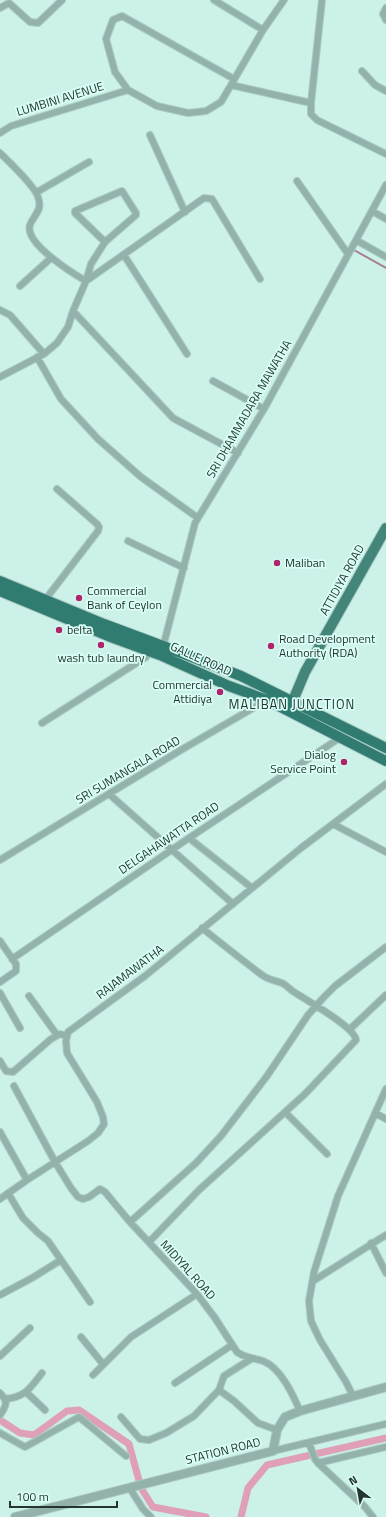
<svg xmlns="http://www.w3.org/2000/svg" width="386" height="1517" viewBox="0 0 386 1517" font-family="'Titillium Web',sans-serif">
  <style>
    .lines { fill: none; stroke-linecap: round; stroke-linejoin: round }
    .stream { stroke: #a77f90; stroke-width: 2 }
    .canal { stroke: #df9fb8; stroke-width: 7 }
    .minor-casing { stroke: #aacbc4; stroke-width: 8 }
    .tertiary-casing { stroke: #aacbc4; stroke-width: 10 }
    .primary-casing { stroke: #aacbc4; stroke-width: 12 }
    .trunk-casing { stroke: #aacbc4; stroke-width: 12 }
    .minor { stroke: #92b2ab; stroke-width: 6 }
    .tertiary { stroke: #92b2ab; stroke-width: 8 }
    .primary { stroke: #438579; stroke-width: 10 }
    .trunk { stroke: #307c70; stroke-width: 10 }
    .poi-dot { fill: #ad266c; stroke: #d8fef6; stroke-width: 1.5 }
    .labels { text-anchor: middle; stroke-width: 3.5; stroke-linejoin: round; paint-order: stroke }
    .street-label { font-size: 12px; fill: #253431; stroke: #d8fef6 }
    .poi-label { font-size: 12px; fill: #253431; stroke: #d8fef6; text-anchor: start }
    .neighbourhood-label { font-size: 13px; letter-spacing: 1px; fill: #253431; stroke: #d8fef6 }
  </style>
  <rect width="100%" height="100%" fill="#cbf1e9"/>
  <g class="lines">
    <path class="stream" d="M354 250 386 268"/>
    <path class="canal" d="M0 1420 20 1433 34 1435 67 1411 79 1410 129 1444 141 1488 153 1507 206 1517
      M241 1517 248 1488 267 1465 386 1438"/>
    <g class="minor-casing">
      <path id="minor" d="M214 0 263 30
        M284 0 263 30 231 85 311 103
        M322 0 311 103V114L317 120 386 154
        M0 8 9 3 30 22 38 23 62 0
        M386 8 383 14 386 20
        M362 71 375 85 386 91
        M231 85 221 102 206 111 188 113 157 106 128 90 115 72 106 39 113 20 122 16 234 79
        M0 133 11 126 128 90
        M150 135 185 212
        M0 153C9 162 35 186 38 197 43 211 34 214 30 225 24 243 72 273 86 281L204 198 212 199 260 279
        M297 181 348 254
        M37 192 89 162
        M372 211 386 219
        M356 240 386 257
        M124 255 187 354
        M20 286 51 258
        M0 310 10 315 44 354
        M73 311 173 418 238 453
        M37 357 61 399 98 439 141 477 198 518
        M0 377 44 354 57 343 68 327 73 311 86 281 91 264 105 242 136 215V213L122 191 75 211V213L105 242
        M213 381 264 409
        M128 541 184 568
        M45 600 98 531 99 527 97 524 57 489
        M163 647 195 523 264 409 386 185
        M42 723 146 657 152 650
        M109 794 233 904
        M333 824 386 852
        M189 838 252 888
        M0 860 181 750 267 700
        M0 941 16 964V971L0 982
        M12 959 189 838 341 737
        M0 993 20 1028
        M29 996 57 1035
        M350 1029 386 995
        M0 1061 6 1071 13 1072 51 1039 60 1034 67 1036
        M14 1086 55 1162 71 1188 78 1197 83 1199 89 1197 100 1189 105 1192 130 1222 197 1294 215 1318 237 1352C245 1358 254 1358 263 1361 281 1368 293 1395 300 1411
        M285 1112 327 1154
        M375 1113 386 1119
        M0 1132 27 1180
        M8 1193 23 1218 38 1233 48 1241 90 1302
        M0 1199 27 1180 88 1141 98 1133 104 1124 103 1117 97 1102 67 1053 66 1041 68 1032 145 976 301 848 386 784
        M130 1222 196 1163 221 1136 267 1076 308 1015 324 997 335 986 386 947
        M149 1242 199 1190 305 1094 356 1040C355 1027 306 1000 294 992 290 990 287 985 282 983 275 980 268 980 262 975 242 960 222 944 202 928
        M371 1243 386 1273
        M313 1281 386 1235
        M0 1295 32 1278 61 1260
        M81 1337 103 1364
        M0 1356 30 1328
        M93 1375 131 1337 197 1294
        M175 1383 232 1345
        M219 1390 224 1376 251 1359
        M26 1392 45 1410
        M0 1393C9 1402 6 1406 0 1415
        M353 1396 346 1382 320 1340 311 1321 309 1301 314 1272 338 1196 386 1089
        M5 1399C26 1397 30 1388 42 1373
        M121 1417 140 1439 149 1440 166 1433 194 1416 219 1390 234 1401 258 1423 277 1430
        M0 1433 25 1447 79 1417 126 1456
        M309 1443 315 1459 318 1463 365 1507 373 1517
        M273 1451 386 1424
        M318 1463 386 1447
        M129 1487 143 1509 151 1517"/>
    </g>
    <g class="tertiary-casing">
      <path id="tertiary" d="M15 1517 273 1451 277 1430 285 1417 300 1411 386 1387"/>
    </g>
    <g class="primary-casing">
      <path id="primary" d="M289 710 305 672 386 528"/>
    </g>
    <g class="trunk-casing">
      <path id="trunk" d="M0 581 104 624 163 646 241 676 386 748
        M0 591 108 636 160 655 229 686 267 700 386 761"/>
    </g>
    <use href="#minor" class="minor"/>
    <use href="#tertiary" class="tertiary"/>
    <use href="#primary" class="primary"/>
    <use href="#trunk" class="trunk"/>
  </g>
  <g class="poi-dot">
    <circle cx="277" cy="563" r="4"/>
    <circle cx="79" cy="598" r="4"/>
    <circle cx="59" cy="630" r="4"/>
    <circle cx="101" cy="645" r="4"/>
    <circle cx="271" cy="646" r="4"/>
    <circle cx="220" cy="692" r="4"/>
    <circle cx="344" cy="762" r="4"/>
  </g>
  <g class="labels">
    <g class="street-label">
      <text transform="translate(60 99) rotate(-17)" y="4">LUMBINI AVENUE</text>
      <text transform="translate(249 409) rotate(-60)" y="4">SRI DHAMMADARA MAWATHA</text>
      <text transform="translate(342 580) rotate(-61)" y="4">ATTIDIYA ROAD</text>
      <text transform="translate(201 659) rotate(24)" y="4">GALLE ROAD</text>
      <text transform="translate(128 770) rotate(-31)" y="4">SRI SUMANGALA ROAD</text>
      <text transform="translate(169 838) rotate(-34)" y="4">DELGAHAWATTA ROAD</text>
      <text transform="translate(130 972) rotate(-37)" y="4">RAJAMAWATHA</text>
      <text transform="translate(188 1270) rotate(48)" y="4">MIDIYAL ROAD</text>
      <text transform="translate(223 1451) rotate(-14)" y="4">STATION ROAD</text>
    </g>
    <g class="poi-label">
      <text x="285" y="567">Maliban</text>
      <text x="87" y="595">Commercial<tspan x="87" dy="14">Bank of Ceylon</tspan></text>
      <text x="67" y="634">belta</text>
      <text x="279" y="643">Road Development<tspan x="279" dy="14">Authority (RDA)</tspan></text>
      <text x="101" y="662" text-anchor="middle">wash tub laundry</text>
      <text x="212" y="689" text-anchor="end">Commercial<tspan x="212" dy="14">Attidiya</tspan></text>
      <text x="336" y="759" text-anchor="end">Dialog<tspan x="336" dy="14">Service Point</tspan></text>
    </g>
    <g class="neighbourhood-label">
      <text x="292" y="709">MALIBAN JUNCTION</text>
    </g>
  </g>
  <g transform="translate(358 1489) rotate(329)" stroke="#d8fef6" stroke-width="3" paint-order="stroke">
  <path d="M0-3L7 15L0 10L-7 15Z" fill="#253431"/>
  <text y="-6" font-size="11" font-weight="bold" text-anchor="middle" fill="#253431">N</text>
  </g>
  <path d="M10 1501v6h107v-6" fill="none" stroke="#253431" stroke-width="2"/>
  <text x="16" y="1501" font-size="12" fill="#253431" stroke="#d8fef6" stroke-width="3" paint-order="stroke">100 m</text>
</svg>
